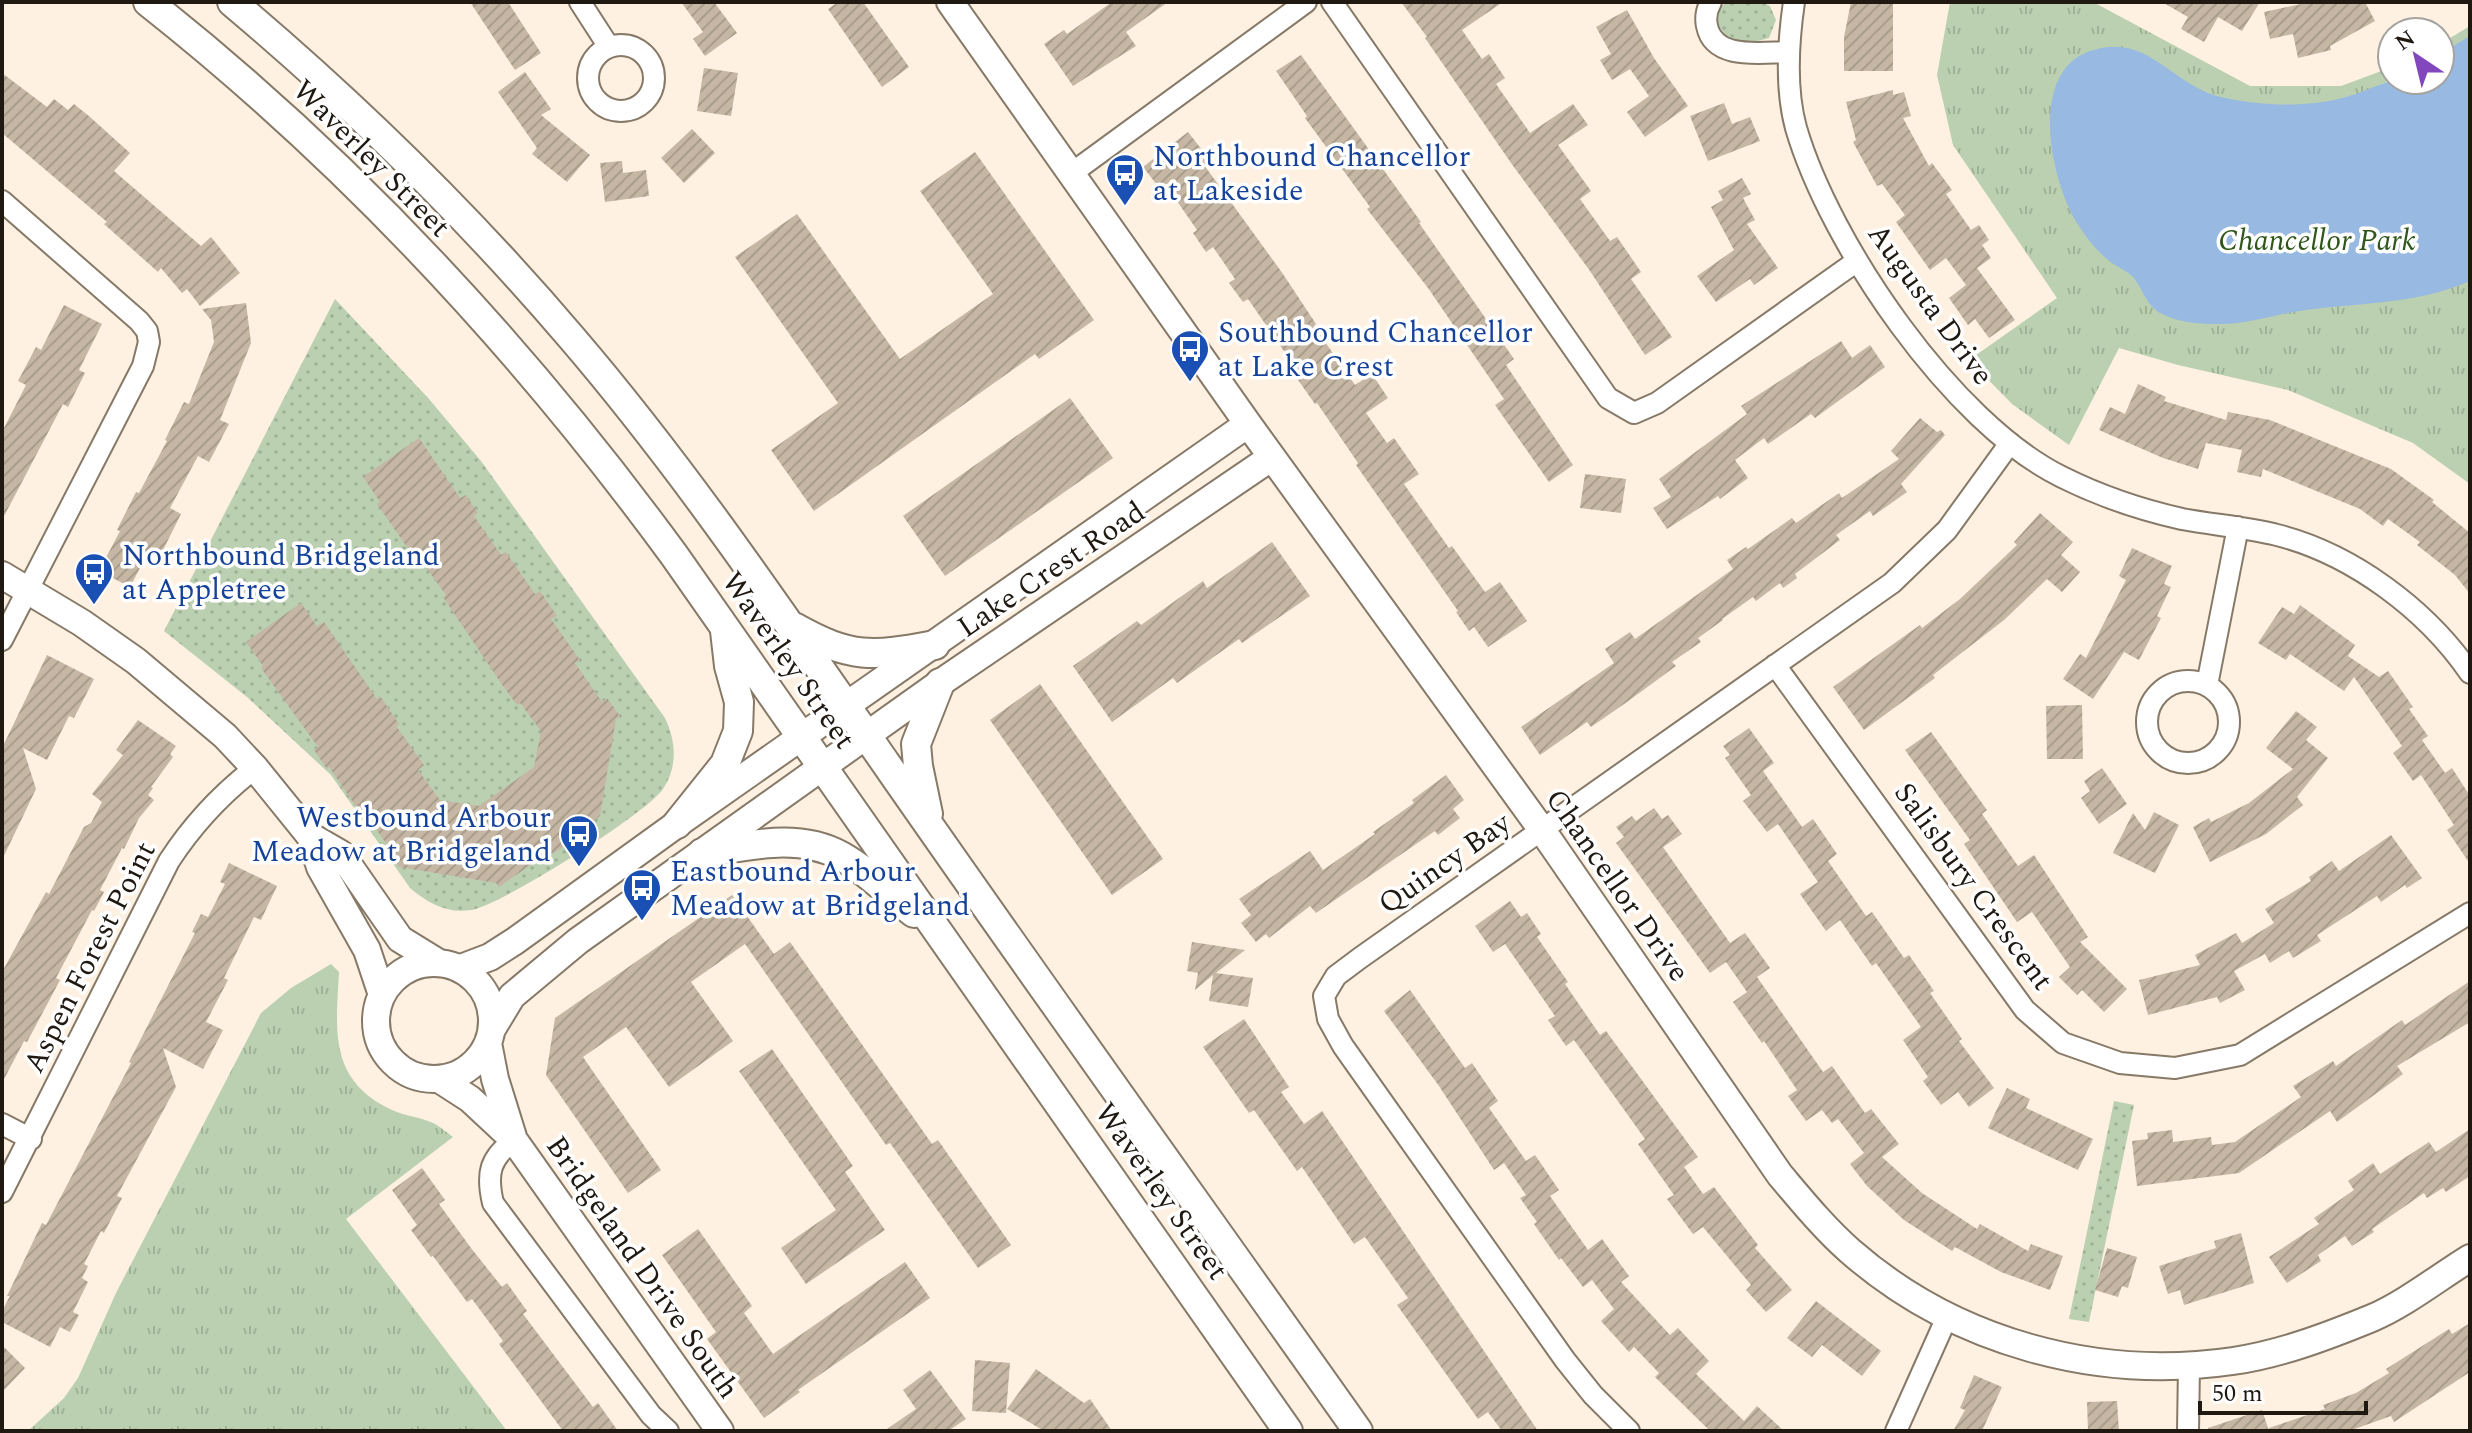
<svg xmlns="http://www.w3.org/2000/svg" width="2472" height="1433" viewBox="0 0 2472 1433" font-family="Spectral,serif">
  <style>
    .grass { fill: url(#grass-dots) }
    .park { fill: url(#park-tufts) }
    .water { fill: #98b9e1 }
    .building { fill: url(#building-hatch) }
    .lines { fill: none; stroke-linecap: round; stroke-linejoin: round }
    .minor-casing { stroke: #877967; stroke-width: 24 }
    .tertiary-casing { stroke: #877967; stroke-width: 30 }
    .secondary-casing { stroke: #877967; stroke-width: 32 }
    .minor { stroke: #fff; stroke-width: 20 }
    .tertiary { stroke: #fff; stroke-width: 26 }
    .secondary { stroke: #fff; stroke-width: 28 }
    .labels { text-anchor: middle; stroke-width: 7; stroke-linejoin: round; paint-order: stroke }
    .transit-label { font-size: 30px; fill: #164399; stroke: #fff; text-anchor: start }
    .street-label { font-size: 30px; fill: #1f1912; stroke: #fff }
    .park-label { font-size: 30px; font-style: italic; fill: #30561b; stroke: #fff }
  </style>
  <defs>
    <pattern id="grass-dots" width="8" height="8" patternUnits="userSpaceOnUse" patternTransform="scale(2)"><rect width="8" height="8" fill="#bad0b0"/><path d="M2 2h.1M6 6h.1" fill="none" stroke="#9fb296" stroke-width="1.8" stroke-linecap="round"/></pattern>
    <pattern id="park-tufts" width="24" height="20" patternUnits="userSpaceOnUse" patternTransform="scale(2)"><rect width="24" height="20" fill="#bad0b0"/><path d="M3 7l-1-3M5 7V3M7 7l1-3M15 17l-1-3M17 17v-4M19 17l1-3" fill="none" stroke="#9fb296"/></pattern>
    <pattern id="building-hatch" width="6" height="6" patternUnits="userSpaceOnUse" patternTransform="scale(2)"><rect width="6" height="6" fill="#c5b7a4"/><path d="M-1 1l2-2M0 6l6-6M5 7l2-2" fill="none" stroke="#a99d8c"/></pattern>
  </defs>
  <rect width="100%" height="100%" fill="#fef1e1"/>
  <path class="grass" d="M1726 2H1761L1770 6 1776 20 1769 38 1751 43 1728 40 1717 23 1719 10Z
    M335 299 429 399 481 461 665 718C676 741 678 767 663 789 646 814 502 905 471 910 447 914 428 903 410 888L331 775 247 697 164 631Z
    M2114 1101 2134 1105 2089 1322 2069 1319Z"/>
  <path class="park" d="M1950 2H2093L2250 86H2341L2392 67V80H2440V44L2470 26V484L2413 443 2288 390 2178 365 2119 348 2069 445 2012 404 1969 360 2057 298 1953 145 1937 75Z
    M331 964 339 972C336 1030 328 1080 392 1110 405 1116 420 1117 433 1123 440 1126 447 1133 453 1137L346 1219 507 1431H28L64 1398 78 1378 116 1293 261 1013 291 988Z"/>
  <path class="water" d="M2470 36V281C2414 306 2352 302 2293 312 2267 317 2242 325 2215 324 2198 324 2178 322 2162 314 2146 306 2143 289 2133 277 2126 270 2115 266 2108 260 2096 250 2085 236 2077 223 2051 181 2027 73 2090 51 2148 31 2172 86 2221 97 2260 106 2307 108 2346 97 2362 93 2376 85 2392 81 2406 77 2425 80 2440 80V54Z"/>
  <path class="building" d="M470 2H508L541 53 515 70Z
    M681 2H714L737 33 705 56 693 39 703 32Z
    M838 2H863L909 67 882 87 828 9Z
    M1112 2H1168L1126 32 1136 46 1073 86 1044 44 1064 30 1067 34Z
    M1401 2H1503L1462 30 1482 59 1489 54 1505 78 1496 84 1530 133 1573 104 1588 125 1558 145 1591 191 1580 199 1610 241 1617 237 1641 272 1631 279 1672 337 1645 355 1590 271 1511 163 1425 38 1427 37Z
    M1851 2H1893V71H1844V37Z
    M2162 2H2260L2242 31 2218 17 2204 42 2181 29 2188 17Z
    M2310 2H2365L2375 21 2330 46 2331 50 2298 58 2293 34 2270 39 2264 12Z
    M1627 10 1654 58 1688 106 1645 137 1627 112 1649 96 1630 69 1612 80 1600 60 1611 54 1596 27Z
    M1301 55 1421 222 1419 223 1514 359 1506 365 1573 465 1549 482 1495 405 1504 399 1428 288 1367 209 1370 207 1305 118 1307 116 1276 71Z
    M704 68 738 73 731 116 697 111Z
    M525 72 551 109 541 115 590 155 567 182 532 154 537 148 498 92Z
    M2 73 47 107 54 99 68 110 74 104 90 117 130 153 114 171 201 246 211 237 240 273 200 306 187 289 182 293 161 268 158 272 104 224 107 222 2 133Z
    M1893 90V95L1904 92 1911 116 1903 118 1929 166 1932 163 1952 190 1946 194 1971 230 1979 225 1989 240 1982 245 1991 258 1977 268 2015 320 1989 338 1975 319 1968 325 1949 298 1966 285 1946 258 1930 270 1896 222 1905 215 1882 184 1877 186 1853 142 1856 140 1846 102Z
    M1724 103 1732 124 1750 117 1760 141 1708 161 1690 116Z
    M692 129 715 153 684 183 661 158Z
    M1188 132 1210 160 1204 165 1283 274 1316 324 1314 326 1355 385 1372 374 1388 398 1366 413 1387 443 1394 438 1419 474 1404 484 1449 548 1452 546 1485 592 1500 582 1527 621 1488 647 1474 627 1469 631 1456 612 1458 611 1356 465 1358 463 1317 403 1315 404 1286 363 1290 360 1248 299 1243 302 1229 283 1235 279 1213 247 1206 252 1193 233 1197 230 1170 191 1165 195 1143 167Z
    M975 152 1094 320 1039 359 1035 354 814 511 771 450 838 403 735 257 797 214 900 359 993 294 920 191Z
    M622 161 623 173 646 170 649 196 605 202 600 163Z
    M1742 178 1751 194 1743 198 1755 220 1747 224 1778 268 1754 285 1750 279 1716 302 1697 276 1734 250 1711 207 1723 200 1718 191Z
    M246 303 251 343 220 420 229 424 209 462 198 456 170 508 181 514 162 552 151 547 130 587 99 571 120 531 117 530 136 492 139 493 167 441 165 440 184 402 189 404 214 342 211 320 202 309Z
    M64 305 102 324 79 370 85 373 68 407 63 404 2 520V432L26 385 18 381 36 347 41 350Z
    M1841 341 1852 358 1870 345 1885 367 1815 418 1811 414 1768 444 1764 438 1735 460 1748 478 1720 499 1718 496 1667 529 1653 508 1671 497 1659 479 1747 414 1741 406Z
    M2138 384 2166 397 2164 401 2226 420 2228 412 2270 420 2391 469 2434 500 2432 502 2470 533V594L2455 575 2417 545 2420 542 2388 519 2383 526 2360 509 2263 469 2261 477 2237 472 2242 450 2206 443 2198 469 2163 458 2099 430 2110 407 2125 414Z
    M1070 398 1113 458 945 576 903 516Z
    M1920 418 1937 432 1941 430 1945 435 1901 484 1907 492 1873 516 1870 511 1836 535 1840 540 1795 574 1797 578 1783 588 1780 583 1756 601 1753 597 1722 619 1723 620 1698 638 1701 642 1672 662 1676 666 1627 702 1591 727 1587 722 1540 755 1521 727 1614 663 1605 649 1630 632 1635 639 1708 587 1733 569 1727 560 1746 547 1748 549 1792 518 1796 523 1839 493 1842 498 1899 459 1891 451Z
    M419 438 460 498 466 495 478 513 474 516 501 555 506 552 535 594 540 591 557 616 551 619 580 660 575 663 602 702 607 698 620 716 616 719 600 816 567 840 569 843 542 861 540 858 499 887 496 883 399 867 388 851 390 849 364 812 361 814 329 767 327 769 314 750 318 747 261 668 263 666 246 642 301 603 317 626 324 622 377 699 380 696 399 724 396 726 424 765 418 770 440 800 479 806 534 767 541 731 520 703 517 705 503 686 443 597 446 595 417 555 414 557 377 504 380 502 363 477Z
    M1585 474 1626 479 1621 513 1580 508Z
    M2040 513 2073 542 2061 555 2080 572 2062 592 2047 579 2004 620 1933 675 1935 678 1864 730 1833 687 1920 625 1922 628 1960 599 2017 545 2014 542Z
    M1272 542 1310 596 1242 643 1239 639 1177 683 1173 678 1112 722 1073 666 1137 621 1141 625 1203 581 1207 588Z
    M2132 548 2172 566 2164 584 2171 587 2157 616 2161 618 2139 660 2124 652 2093 699 2063 679 2080 654 2086 658 2126 580 2119 576Z
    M2300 605 2355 645 2348 656 2379 677 2388 671 2413 707 2409 709 2428 736 2422 740 2445 773 2452 768 2470 796V864L2447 830 2454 825 2421 775 2413 781 2393 753 2402 746 2354 677 2344 691 2290 654 2286 660 2258 643 2282 607 2294 614Z
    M47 655 94 679 74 718 69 716 47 760 23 748 36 789 2 860V748Z
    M1040 684 1163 859 1112 895 990 720Z
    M2082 705 2083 759H2047L2046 706Z
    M2296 711 2317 727 2306 740 2328 758 2297 797 2303 805 2266 834 2210 862 2193 827 2209 818 2211 822 2249 803 2293 769 2266 748Z
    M138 720 176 746 170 754 173 757 151 787 153 788 148 795 154 800 139 818 124 849 122 848 100 890 104 892 94 911 92 910 56 978 60 980 50 999 27 1042 24 1041 2 1083V972L46 892 49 894 84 827 91 823 102 802 92 794 123 755 116 750Z
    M1749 728 1774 763 1763 771 1802 827 1813 819 1837 854 1828 861 1866 916 1872 912 1904 958 1909 955 1934 991 1930 993 1962 1039 1959 1041 1994 1088 1969 1107 1958 1092 1941 1105 1923 1081 1928 1077 1903 1040 1921 1027 1876 963 1872 966 1840 920 1826 931 1800 894 1818 882 1778 824 1767 832 1743 801 1751 795 1725 758 1730 755 1723 746Z
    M1931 732 1987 810 1982 814 2018 866 2034 855 2088 937 2080 942 2127 989 2104 1012 2082 990 2077 995 2059 977 2070 967 2032 912 2017 922 1964 844 1970 840 1905 750Z
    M2102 768 2127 804 2099 824 2081 798 2090 791 2084 781Z
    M1446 775 1464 800 1453 809 1460 818 1438 835 1435 831 1316 913 1310 906 1269 938 1266 934 1256 942 1241 923 1251 915 1239 899 1310 851 1323 870 1375 834 1373 832 1414 803 1412 800Z
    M1654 808 1662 819 1668 815 1682 834 1663 847 1730 943 1745 933 1770 968 1757 977 1823 1072 1832 1066 1865 1113 1871 1109 1899 1144 1882 1157 1922 1193 1977 1229 1980 1224 2028 1251 2031 1244 2063 1256 2050 1290 2001 1272 1955 1247 1952 1251 1904 1220 1867 1186 1850 1164 1864 1153 1838 1119 1832 1123 1822 1110 1806 1121 1788 1096 1797 1090 1764 1041 1762 1043 1733 1002 1747 992 1726 962 1710 973 1616 843 1624 837 1616 827 1632 816 1636 821Z
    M2154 812 2179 825 2155 873 2113 853 2133 813 2145 830Z
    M2391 835 2422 878 2407 888 2405 885 2381 902 2377 896 2317 935 2321 941 2293 958 2289 951 2270 963 2265 954 2234 971 2245 990 2220 1003 2217 997 2148 1015 2139 980 2200 965 2195 955 2236 933 2242 943 2274 923 2265 909 2311 881 2309 877 2332 861 2339 871Z
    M229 863 277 886 261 920 254 917 224 978 228 980 206 1022 223 1030 203 1069 163 1048 176 1087 117 1196 122 1198 104 1233 101 1231 84 1264 88 1266 82 1278 88 1282 73 1312 79 1315 70 1332 60 1327 50 1347 2 1322V1311L10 1296H7L42 1223 46 1225 131 1063 129 1062 195 933 192 932 201 914 208 917 225 884 220 882Z
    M732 895 774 954 790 942 932 1144 938 1140 1011 1245 978 1268 890 1143 886 1145 745 944 691 982 733 1041 669 1087 626 1027 583 1057 661 1170 628 1193 546 1075 555 1018Z
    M1510 901 1521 917 1527 913 1541 934 1537 937 1568 982 1565 984 1600 1035 1606 1031 1698 1157 1684 1167 1703 1194 1714 1187 1758 1245 1755 1248 1792 1290 1766 1312 1746 1290 1751 1285 1703 1227 1693 1234 1667 1199 1674 1195 1638 1144 1645 1139 1574 1040 1566 1046 1548 1020 1555 1016 1505 944 1493 952 1475 926Z
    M1192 942 1245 950 1216 973 1253 978 1248 1007 1209 1001 1213 975 1195 990 1198 973 1187 971Z
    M2470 981V1022L2397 1066 2403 1074 2337 1122 2330 1111 2239 1173 2137 1186 2132 1141 2148 1139 2147 1133 2172 1130 2173 1142 2211 1137 2212 1145 2235 1142 2301 1097 2293 1086 2333 1061 2336 1066 2402 1020 2405 1025Z
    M1410 990 1465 1068 1472 1063 1498 1101 1489 1108 1526 1161 1535 1155 1559 1190 1550 1196 1588 1250 1602 1239 1629 1276 1621 1282 1670 1335 1678 1328 1709 1361 1696 1374 1744 1421 1757 1406 1784 1431H1710L1655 1377 1659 1373 1634 1347 1629 1352 1601 1321 1614 1309 1592 1280 1583 1287 1561 1258 1559 1260 1534 1224 1537 1222 1520 1198 1526 1195 1504 1163 1494 1170 1439 1086 1384 1011Z
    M1244 1019 1289 1087 1281 1092 1304 1124 1322 1111 1538 1431H1502L1488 1412 1478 1419 1397 1305 1408 1298 1365 1237 1354 1244 1302 1167 1297 1171 1254 1110 1249 1113 1203 1047Z
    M772 1049 853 1166 845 1172 885 1230 806 1284 781 1248 836 1210 739 1071Z
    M2007 1088 2030 1099 2026 1108 2093 1139 2078 1170 1988 1128Z
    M2470 1129V1176L2446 1192 2443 1188 2427 1198 2424 1193 2372 1229 2374 1232 2352 1246 2345 1236 2318 1255 2321 1261 2287 1283 2269 1257 2319 1224 2314 1218 2354 1190 2348 1181 2373 1163 2380 1174 2429 1142 2436 1152Z
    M422 1168 445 1200 439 1204 471 1248 502 1287 507 1283 527 1311 523 1314 593 1407 598 1403 618 1431H563L499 1344 503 1341 472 1299 467 1302 433 1256 431 1257 411 1230 417 1225 392 1190Z
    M698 1229 752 1306 744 1313 773 1354 905 1262 930 1298 798 1390 800 1392 764 1418 707 1339 716 1332 662 1255Z
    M2241 1233 2254 1283 2184 1305 2180 1290 2168 1294 2159 1266 2216 1248 2214 1241Z
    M2107 1248 2137 1257 2128 1288 2122 1286 2118 1297 2095 1290Z
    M1816 1301 1881 1351 1862 1376 1822 1345 1812 1357 1787 1338Z
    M2470 1323V1372L2394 1422 2391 1416 2349 1431H2269V1428L2325 1409 2323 1405 2356 1393 2389 1373 2386 1369 2449 1329 2452 1334Z
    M2 1345 25 1368 2 1392Z
    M975 1360 1010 1363 1006 1413 972 1411Z
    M1036 1369 1084 1403 1090 1399 1112 1431H1044L1007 1409Z
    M930 1370 966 1419 948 1431H884L916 1409 903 1390Z
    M1974 1375 2002 1387 1982 1431H1953L1965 1410 1960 1408Z
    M2117 1401 2119 1431H2088L2087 1402Z
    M2262 1410 2269 1431H2208V1428Z"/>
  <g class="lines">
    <g class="minor-casing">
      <path id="minor" d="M580 2 609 47
        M1332 2 1608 398 1634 413 1657 403 1857 261
        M1711 2C1707 9 1705 17 1707 26 1714 61 1762 52 1789 52
        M1794 2C1788 43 1785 88 1796 128 1830 244 1952 423 2062 477 2098 495 2142 510 2182 519 2213 525 2246 527 2277 535 2352 554 2426 609 2470 673
        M588 78a33 33 0 1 1 66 0a33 33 0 1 1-66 0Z
        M1072 173 1306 2
        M2 201 139 321 147 331 149 342 143 366 2 640
        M1775 665 2025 1010 2063 1043 2120 1063 2175 1068 2240 1055 2470 913
        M2147 722a41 41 0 1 1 82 0a41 41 0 1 1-82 0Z
        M2207 685 2238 527
        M2 1124 31 1139
        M514 1140C490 1158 486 1173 493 1203L651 1415 668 1431
        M2 1192 169 861C193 824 220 795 255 768
        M1629 1431 1593 1395 1565 1360 1343 1046 1328 1019 1324 996 1336 976 1360 958 1892 583 1947 530 2010 443
        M1896 1431 1947 1317
        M2188 1431 2189 1366"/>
    </g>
    <g class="tertiary-casing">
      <path id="tertiary" d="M950 2 1248 424 1542 830 1780 1175C1802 1201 1824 1228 1850 1251 1954 1342 2096 1381 2233 1361 2281 1354 2328 1336 2372 1318 2405 1304 2439 1277 2470 1258
        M2 575 82 623 136 661 225 736 255 768 310 836 320 867 367 950 382 995
        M310 836 341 854 400 939 439 963
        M376 1021a58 58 0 1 1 116 0a58 58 0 1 1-116 0Z
        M461 968 490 957 515 941 677 824 1248 424
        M492 1029 512 996 578 941 940 683 1272 457
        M488 1043 495 1079 514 1140
        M439 1079 470 1099 514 1140 720 1431"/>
    </g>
    <g class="secondary-casing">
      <path id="secondary" d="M148 2C348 160 523 349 674 555L1288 1431
        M232 2C354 105 468 216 571 337 686 471 786 620 887 765 1042 988 1201 1209 1358 1431
        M794 627C851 659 872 657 935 645
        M928 814 918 766 916 744 940 683
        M677 824 725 764 738 731 739 702 729 666 725 631
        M702 853C748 846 798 832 841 856 868 871 890 895 914 913"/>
    </g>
    <use href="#minor" class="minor"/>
    <use href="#tertiary" class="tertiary"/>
    <use href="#secondary" class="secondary"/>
  </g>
  <defs>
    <g id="bus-pin" transform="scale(2)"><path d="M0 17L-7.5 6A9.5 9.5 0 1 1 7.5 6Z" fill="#1a4fb4" stroke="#fff"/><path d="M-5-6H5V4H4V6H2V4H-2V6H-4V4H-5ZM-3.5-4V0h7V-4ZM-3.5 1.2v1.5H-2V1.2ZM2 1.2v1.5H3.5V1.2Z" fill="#fff"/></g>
  </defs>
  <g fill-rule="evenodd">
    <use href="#bus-pin" x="1125" y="173"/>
    <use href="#bus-pin" x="1190" y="349"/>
    <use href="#bus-pin" x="94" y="572"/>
    <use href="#bus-pin" x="579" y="834"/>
    <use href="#bus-pin" x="642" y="888"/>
  </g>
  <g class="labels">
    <g class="transit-label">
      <text x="1153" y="166">Northbound Chancellor<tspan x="1153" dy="34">at Lakeside</tspan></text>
      <text x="1218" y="342">Southbound Chancellor<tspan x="1218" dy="34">at Lake Crest</tspan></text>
      <text x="122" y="565">Northbound Bridgeland<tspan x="122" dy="34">at Appletree</tspan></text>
      <text x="551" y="827" text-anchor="end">Westbound Arbour<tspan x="551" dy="34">Meadow at Bridgeland</tspan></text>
      <text x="670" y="881">Eastbound Arbour<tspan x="670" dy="34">Meadow at Bridgeland</tspan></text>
    </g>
    <g class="street-label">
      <text transform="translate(372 158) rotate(45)" y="10">Waverley Street</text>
      <text transform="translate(1931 304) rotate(54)" y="10">Augusta Drive</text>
      <text transform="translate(1051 569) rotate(-34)" y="10">Lake Crest Road</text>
      <text transform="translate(789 660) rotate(55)" y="10">Waverley Street</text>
      <text transform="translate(1444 863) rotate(-35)" y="10">Quincy Bay</text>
      <text transform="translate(1618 885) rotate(55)" y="10">Chancellor Drive</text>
      <text transform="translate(1974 886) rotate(54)" y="10">Salisbury Crescent</text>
      <text transform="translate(89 957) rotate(-63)" y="10">Aspen Forest Point</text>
      <text transform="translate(1162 1191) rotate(55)" y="10">Waverley Street</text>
      <text transform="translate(643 1267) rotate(55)" y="10">Bridgeland Drive South</text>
    </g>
    <g class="park-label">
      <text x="2317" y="250">Chancellor Park</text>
    </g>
  </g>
  <rect width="2472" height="1433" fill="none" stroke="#1f1912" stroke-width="8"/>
  <g transform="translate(2416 56) rotate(325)"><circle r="38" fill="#ffffff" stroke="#a5a3a0" stroke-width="2"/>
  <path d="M0-6L14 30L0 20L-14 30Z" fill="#8347bd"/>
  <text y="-12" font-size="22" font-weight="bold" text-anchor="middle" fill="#1f1912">N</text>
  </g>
  <path d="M2200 1401v12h166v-12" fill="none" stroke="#1f1912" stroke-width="4"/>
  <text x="2212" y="1401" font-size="24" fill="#1f1912" stroke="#ffffff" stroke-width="6" paint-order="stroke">50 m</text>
</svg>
